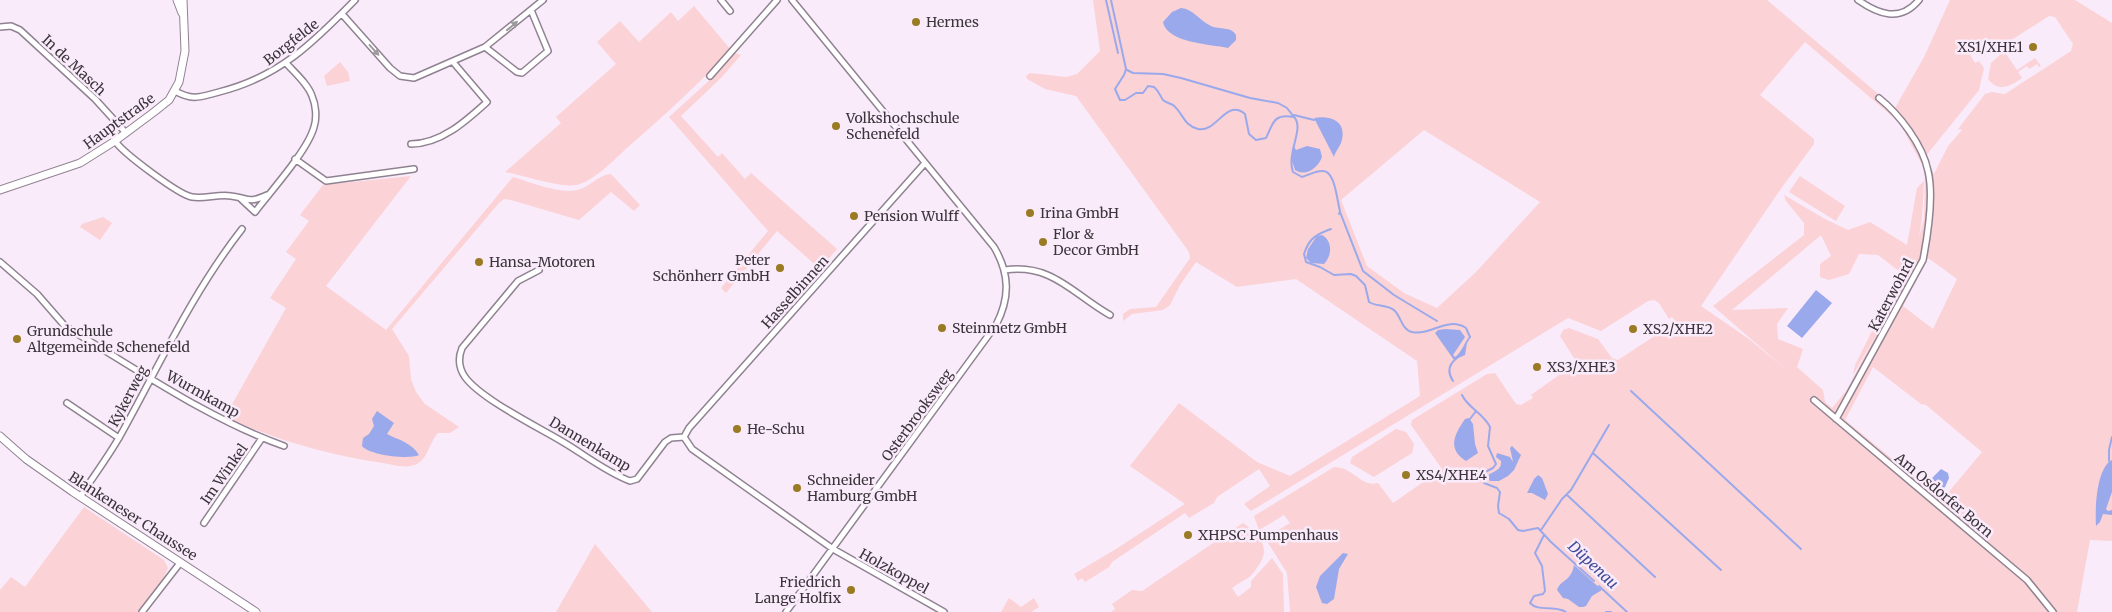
<svg xmlns="http://www.w3.org/2000/svg" width="2112" height="612" viewBox="0 0 2112 612" font-family="Merriweather,serif">
  <style>
    .green { fill: #fbd2d5; fill-rule: evenodd }
    .water { fill: #9aa9eb }
    .lines { fill: none; stroke-linecap: round; stroke-linejoin: round }
    .stream { stroke: #9aa9eb; stroke-width: 2 }
    .minor-casing { stroke: #8f8291; stroke-width: 8 }
    .secondary-casing { stroke: #8f8291; stroke-width: 9 }
    .minor { stroke: #fff; stroke-width: 5 }
    .secondary { stroke: #fff; stroke-width: 7 }
    .oneway { fill: #9c9a9c }
    .poi-dot { fill: #9a7a23; stroke: #faebfb; stroke-width: 2 }
    .labels { text-anchor: middle; stroke-width: 5; stroke-linejoin: round; paint-order: stroke }
    .poi-label { font-size: 14px; fill: #3a343a; stroke: #faebfb; text-anchor: start }
    .street-label { font-size: 14px; fill: #3a343a; stroke: #faebfb }
    .water-label { font-size: 15px; font-style: italic; fill: #3f4a98; stroke: #faebfb }
  </style>
  <rect width="100%" height="100%" fill="#faebfb"/>
  <path class="green" d="M1093 0H1767L1895 108 1924 57 1950 0H2075L2112 23V541L2090 540 2077 612H1290L1287 573 1265 538 1290 523 1284 515 1259 530 1254 516 1334 467C1353 467 1362 488 1378 483L1393 503 1442 469 1411 425 1412 420 1487 374 1495 373 1516 404 1521 405 1533 398 1531 395 1559 375 1566 374 1579 366 1560 336 1563 330 1569 328 1598 339 1612 358 1618 360 1676 322 1672 317 1669 319 1659 303 1654 300 1648 301 1601 331 1568 318 1251 511 1244 504 1270 486 1259 469 1217 497 1214 503 1189 518 1185 513 1112 562 1109 567 1085 582 1082 578 1078 581 1074 574 1116 549 1185 504 1130 466 1179 403 1257 462 1290 476 1420 396 1417 361 1296 279 1237 287 1196 262 1180 285 1170 305 1163 310 1132 314 1123 321V314L1130 309 1156 307 1190 258 1189 252 1076 96 1045 89 1027 79 1026 76 1030 73 1066 77 1077 74 1100 51ZM2049 16 2055 17 2073 44 2071 51 2005 94 1992 92 1985 94 1958 129 1962 130 1948 146 1934 174 1925 157 1979 90 1984 68 1979 61 1975 63 1969 53 1992 39 1999 48ZM1805 42 1899 122 1925 170 1924 218 1919 238 1922 218 1924 181 1917 188 1907 245 1870 222 1848 230 1825 219 1784 195 1786 201 1804 223V235L1713 306 1789 372 1749 339 1701 306 1780 190 1814 144V139L1760 95ZM1424 130 1540 202 1476 272 1437 308 1404 293 1367 266 1341 200ZM1821 235 1831 256 1820 264V277L1829 280 1849 274 1859 254 1878 255 1899 271 1885 305 1855 365 1853 375 1880 328 1846 391 1832 408 1825 402 1823 390 1797 367 1803 349 1778 339 1777 324 1788 308 1732 310ZM1928 258 1957 279 1933 329 1903 306ZM1873 367 1921 404 1926 405 1982 452 1942 500 1845 420Z
    M694 6 731 50C698 84 664 116 628 147 615 159 593 182 576 185 559 188 523 175 505 172L561 123 556 117 616 64 597 42 620 21 639 42 671 12 678 21Z
    M2004 51 2017 70 2035 58 2041 66 2039 67 2037 64 2029 69 2027 66 2018 72 2022 78C2010 86 1999 93 1988 79L1991 63Z
    M735 53 741 55 722 77 681 116 718 157 722 153 745 179 751 173 837 249 820 269 777 231 726 293 721 288 768 231 669 117 712 78Z
    M340 62 348 72 350 81 327 86 324 76Z
    M611 174 640 205 634 211 611 192 579 220 511 200 504 199 499 203 392 329 409 356 411 379 416 392 425 404 459 427 450 433H438C430 441 427 460 417 464 407 469 394 465 383 463 328 455 276 440 225 417L286 308 270 298 296 259 286 252 309 221 300 215 323 185 411 176 326 286 386 330 513 177C531 182 562 196 581 189 592 185 598 175 611 174Z
    M1800 176 1845 206 1836 221 1789 192Z
    M103 217 112 223 100 240 80 227 82 224Z
    M1396 429 1406 432 1414 444 1412 453 1374 477 1350 463 1352 457Z
    M84 507 164 560 168 568 162 581 137 612H0V590L11 577 25 587Z
    M1243 523C1262 536 1272 550 1256 569 1254 572 1251 576 1248 578 1243 581 1237 584 1232 588L1238 597 1251 587V581L1272 558 1283 574 1284 612H1111L1115 609 1112 604 1132 590 1142 591Z
    M595 544 652 612H556Z
    M1009 598 1021 607 1034 598 1039 607 1031 612H1001Z"/>
  <path class="water" d="M1181 8C1193 9 1200 21 1211 26 1220 30 1231 26 1236 35V40L1228 48C1210 44 1167 43 1163 22L1172 12Z
    M1314 118C1332 115 1348 122 1341 143 1339 148 1335 152 1334 157Z
    M1293 145 1296 150 1307 146 1320 149 1322 157C1318 168 1306 177 1295 170L1292 161Z
    M1322 235C1333 241 1332 256 1324 264L1311 263 1306 258 1308 249 1317 236Z
    M1816 290 1832 303 1802 338 1787 326Z
    M1445 329 1460 330 1465 337 1453 355 1455 357C1462 352 1464 343 1469 337H1471L1467 343 1465 355 1454 360 1435 333 1438 330Z
    M377 411 394 423 387 434C399 440 412 443 419 455 408 460 369 455 362 446L363 438 369 434 374 426 372 419Z
    M1469 418 1473 424 1475 444 1478 453 1466 461C1447 449 1454 435 1465 419Z
    M1512 446 1521 455 1514 470 1508 476 1499 481H1490L1487 477C1491 471 1502 472 1501 461L1496 457 1497 453 1510 457 1513 462 1510 448Z
    M2112 460V492L2106 509 2108 511 2112 510V515L2103 514 2100 522 2096 526C2095 510 2096 468 2112 460Z
    M1941 469 1948 473 1949 478 1945 487 1939 492 1928 482Z
    M1538 475 1542 478 1548 494 1545 500 1532 493H1527L1534 479Z
    M1343 553 1348 554 1339 569 1334 599 1327 604 1322 603 1316 587 1320 576Z
    M1574 565 1602 590 1592 596 1586 606 1583 607H1579L1568 599 1563 598 1557 590C1561 579 1571 582 1574 565Z"/>
  <g class="lines">
    <path class="stream" d="M1106 0 1118 53
      M1111 0 1126 69 1124 75 1115 89 1120 100H1125L1136 93H1143L1148 86 1154 87C1159 91 1160 96 1163 100 1166 103 1170 103 1173 105 1183 113 1184 126 1198 129 1217 133 1226 98 1245 114L1249 134 1256 140 1266 138C1273 124 1273 113 1294 117 1305 128 1286 153 1293 172L1302 177C1309 175 1315 171 1322 171 1335 169 1337 201 1340 211L1339 214
      M1127 70 1133 73 1163 74 1181 78 1250 98 1278 103 1287 108 1294 117
      M1294 115 1314 120
      M1340 212 1363 271 1394 295 1437 321
      M1331 229C1317 234 1309 238 1304 254L1306 262 1320 267 1334 275 1351 274 1356 276 1365 285 1369 302C1376 307 1388 304 1395 311 1401 317 1402 330 1412 332 1431 336 1447 316 1466 328L1470 337
      M1453 381C1447 372 1449 364 1457 358
      M1631 391 1801 549
      M1462 395C1468 408 1483 413 1490 427L1488 446 1496 464 1493 468 1485 472 1482 479 1484 483 1497 488 1500 492 1498 506 1499 513 1509 519 1518 530 1523 531 1538 528 1551 542 1594 581
      M1470 419 1476 411
      M1593 453 1721 570
      M2109 461V450L2112 437
      M1567 495 1655 577
      M1541 530 1562 499 1571 490 1609 425
      M1544 535 1535 553 1542 566 1545 591 1543 594 1534 596 1530 603C1538 612 1555 605 1566 612
      M1599 586 1627 612
      M1606 612H1611"/>
    <g class="minor-casing">
      <path id="minor" d="M721 0 730 11
        M1858 0C1878 14 1900 23 1919 0
        M342 14 390 68 400 76 414 78 485 47 543 0
        M0 27 11 26 20 30 95 99 126 133
        M485 47 517 72 522 73 548 51 531 10
        M710 76 777 0
        M175 91C193 101 200 97 219 92 279 77 313 43 355 0
        M115 141C123 153 179 195 192 197 205 199 218 194 231 196 249 198 247 204 267 195
        M411 144C441 144 466 121 487 102L453 62
        M295 159 326 181 414 169
        M240 198 255 212C271 191 308 150 314 127 317 118 316 105 312 96 308 84 295 73 286 63
        M0 262 37 294 64 325 76 333C143 373 209 419 284 446
        M539 270 518 281 462 348C458 358 458 367 465 377 481 399 538 427 563 442 585 455 606 472 630 481L637 479 665 442 671 438 684 437 692 449 833 549 944 612
        M1005 270C1052 263 1074 295 1110 315
        M1814 400 2027 580 2053 612
        M67 403 119 438
        M1836 419 1923 260C1928 234 1934 196 1928 171 1923 145 1899 114 1879 98
        M684 437 689 428 925 163
        M80 497C93 477 108 457 120 436 159 366 192 293 242 229
        M204 523 262 438
        M142 612 180 563
        M786 612 996 325C1010 298 1010 274 994 247L792 0"/>
    </g>
    <g class="secondary-casing">
      <path id="secondary" d="M177 0 182 13
        M0 190 80 163 115 141 154 112 169 100 179 82 185 51 183 0
        M0 436 26 459 73 492 256 612"/>
    </g>
    <use href="#minor" class="minor"/>
    <use href="#secondary" class="secondary"/>
  </g>
  <defs><path id="oneway-solid" d="M-6-.8H1V-3.2L6.5 0L1 3.2V.8H-6Z" transform="scale(1.25)"/></defs>
  <g class="oneway">
    <use href="#oneway-solid" transform="translate(512 26) rotate(-40)"/>
    <use href="#oneway-solid" transform="translate(374 50) rotate(48)"/>
  </g>
  <g class="poi-dot">
    <circle cx="916" cy="22" r="5"/>
    <circle cx="2033" cy="47" r="5"/>
    <circle cx="836" cy="126" r="5"/>
    <circle cx="1030" cy="213" r="5"/>
    <circle cx="854" cy="216" r="5"/>
    <circle cx="1043" cy="242" r="5"/>
    <circle cx="479" cy="262" r="5"/>
    <circle cx="780" cy="268" r="5"/>
    <circle cx="942" cy="328" r="5"/>
    <circle cx="1633" cy="329" r="5"/>
    <circle cx="17" cy="339" r="5"/>
    <circle cx="1537" cy="367" r="5"/>
    <circle cx="737" cy="429" r="5"/>
    <circle cx="1406" cy="475" r="5"/>
    <circle cx="797" cy="488" r="5"/>
    <circle cx="1188" cy="535" r="5"/>
    <circle cx="851" cy="590" r="5"/>
  </g>
  <g class="labels">
    <g class="poi-label">
      <text x="926" y="27">Hermes</text>
      <text x="2023" y="52" text-anchor="end">XS1/XHE1</text>
      <text x="846" y="123">Volkshochschule<tspan x="846" dy="16">Schenefeld</tspan></text>
      <text x="1040" y="218">Irina GmbH</text>
      <text x="864" y="221">Pension Wulff</text>
      <text x="1053" y="239">Flor &amp;<tspan x="1053" dy="16">Decor GmbH</tspan></text>
      <text x="770" y="265" text-anchor="end">Peter<tspan x="770" dy="16">Schönherr GmbH</tspan></text>
      <text x="489" y="267">Hansa-Motoren</text>
      <text x="952" y="333">Steinmetz GmbH</text>
      <text x="1643" y="334">XS2/XHE2</text>
      <text x="27" y="336">Grundschule<tspan x="27" dy="16">Altgemeinde Schenefeld</tspan></text>
      <text x="1547" y="372">XS3/XHE3</text>
      <text x="747" y="434">He-Schu</text>
      <text x="1416" y="480">XS4/XHE4</text>
      <text x="807" y="485">Schneider<tspan x="807" dy="16">Hamburg GmbH</tspan></text>
      <text x="1198" y="540">XHPSC Pumpenhaus</text>
      <text x="841" y="587" text-anchor="end">Friedrich<tspan x="841" dy="16">Lange Holfix</tspan></text>
    </g>
    <g class="street-label">
      <text transform="translate(291 42) rotate(-38)" y="5">Borgfelde</text>
      <text transform="translate(74 65) rotate(43)" y="5">In de Masch</text>
      <text transform="translate(119 121) rotate(-36)" y="5">Hauptstraße</text>
      <text transform="translate(795 292) rotate(-48)" y="5">Hasselbinnen</text>
      <text transform="translate(1891 295) rotate(-62)" y="5">Katerwohrd</text>
      <text transform="translate(203 394) rotate(29)" y="5">Wurmkamp</text>
      <text transform="translate(128 396) rotate(-62)" y="5">Kykerweg</text>
      <text transform="translate(917 415) rotate(-54)" y="5">Osterbrooksweg</text>
      <text transform="translate(590 444) rotate(31)" y="5">Dannenkamp</text>
      <text transform="translate(224 474) rotate(-55)" y="5">Im Winkel</text>
      <text transform="translate(1944 495) rotate(40)" y="5">Am Osdorfer Born</text>
      <text transform="translate(133 516) rotate(33)" y="5">Blankeneser Chaussee</text>
      <text transform="translate(894 571) rotate(29)" y="5">Holzkoppel</text>
    </g>
    <g class="water-label">
      <text transform="translate(1593 565) rotate(43)" y="5">Düpenau</text>
    </g>
  </g>
</svg>
